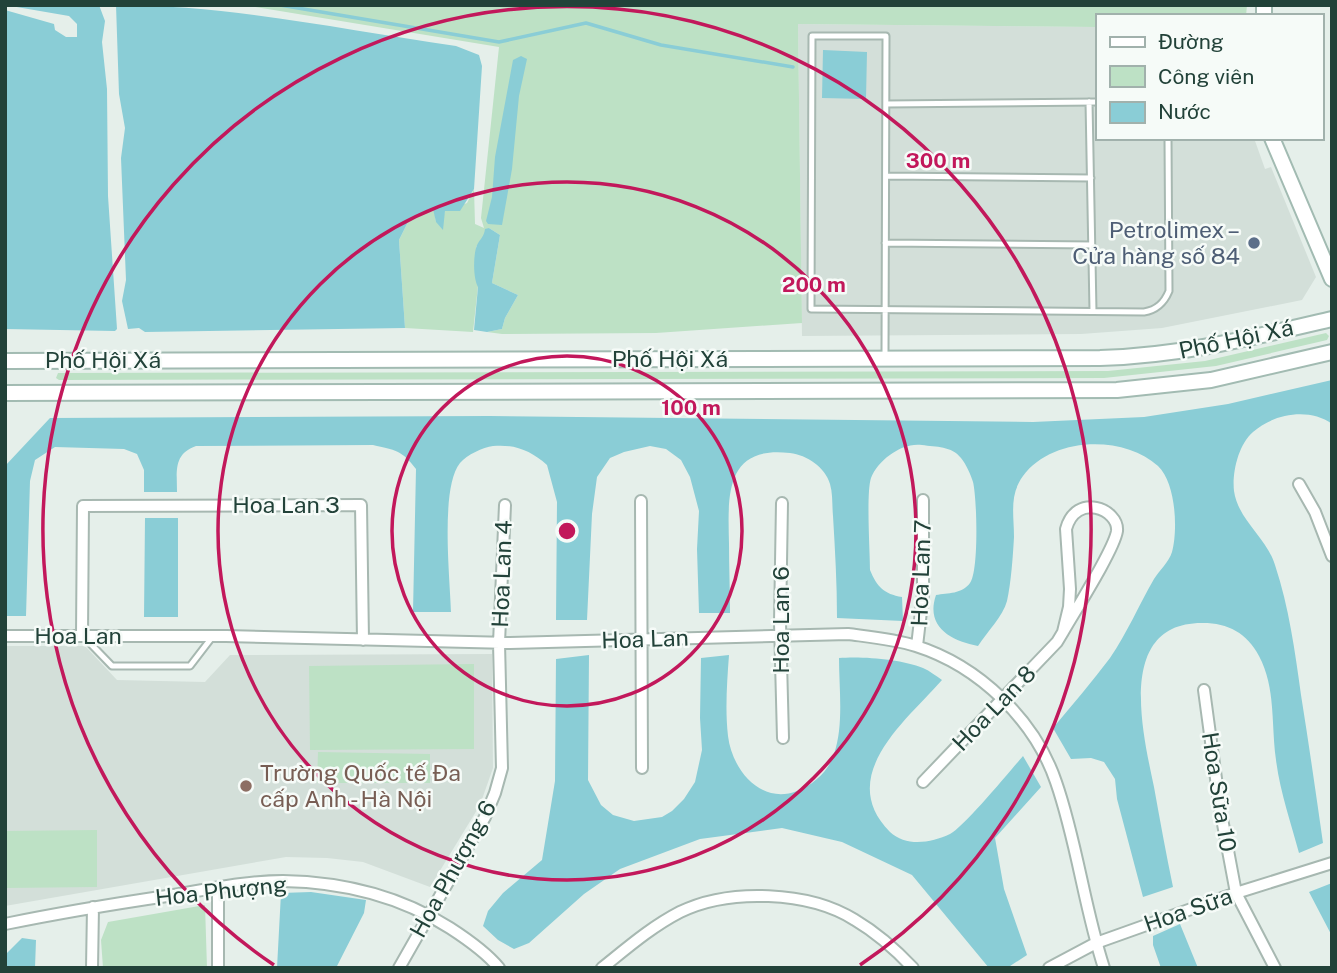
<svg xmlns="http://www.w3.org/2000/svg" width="1337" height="973" viewBox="0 0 1337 973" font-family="'Public Sans',sans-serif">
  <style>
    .built { fill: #d3dfd9 }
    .green { fill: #bde1c5 }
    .water { fill: #8acdd6 }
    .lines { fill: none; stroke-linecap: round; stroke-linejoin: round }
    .stream { stroke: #8acdd6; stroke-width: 3.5 }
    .service-casing { stroke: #a7b8b1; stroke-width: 9 }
    .minor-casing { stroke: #a7b8b1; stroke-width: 14 }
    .secondary-casing { stroke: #a2bbb2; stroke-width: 18 }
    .service { stroke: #fff; stroke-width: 5 }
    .minor { stroke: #fff; stroke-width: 10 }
    .secondary { stroke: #fff; stroke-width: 14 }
    .ring { fill: none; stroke: #c2185b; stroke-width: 3.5 }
    .service-dot { fill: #5c6f8a; stroke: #f6fbf8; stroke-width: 2.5 }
    .education-dot { fill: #8d6e63; stroke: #f6fbf8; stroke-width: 2.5 }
    .labels { text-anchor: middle; stroke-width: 5; stroke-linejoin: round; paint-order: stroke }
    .service-label { font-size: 23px; fill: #4e5e75; stroke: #f6fbf8; text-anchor: end }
    .street-label { font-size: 23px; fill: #224239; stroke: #f6fbf8 }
    .education-label { font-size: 23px; fill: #785e54; stroke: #f6fbf8; text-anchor: start }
    .centre { fill: #c2185b; stroke: #f6fbf8; stroke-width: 3.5 }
    .ring-label { font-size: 21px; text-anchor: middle; font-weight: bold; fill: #c2185b; stroke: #f6fbf8; stroke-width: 5; stroke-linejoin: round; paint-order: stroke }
  </style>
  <rect width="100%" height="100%" fill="#e5efea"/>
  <path class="built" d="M798 24 1097 27V138H1254L1265 169 1271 167 1316 277 1302 300 1162 328 1081 334 802 336Z
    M5 646H85L117 680 205 682 230 655 492 654 493 768 480 805 430 887 363 862 327 858 286 857 5 906Z"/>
  <path class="green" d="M244 5H1247L1246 16H1097V27L798 24 802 323 656 333 502 334 487 332 502 329 505 318 518 295 492 283 500 235 489 228 476 247 478 286 473 332 405 328 399 240 408 222 434 209 436 222H442L445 211 467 203 474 189 475 224 484 228 481 218 499 47Z
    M1326 333 1329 336 1327 340 1216 366 1104 378 59 380 56 378 58 373 1108 371 1205 361Z
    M474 664V749L310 750 309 666Z
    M318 752 430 754V783H317Z
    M97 830V887L5 888V831Z
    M205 905 207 968H103L101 940 108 922Z"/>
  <path class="water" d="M99 5 105 21 102 42 107 89 108 196 117 329 115 331 5 329V10L54 24 55 30 66 37H77V24L69 16 5 5Z
    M116 5C230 5 343 30 456 46L479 55 482 66 474 189 460 211H445L443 230 436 222 433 209 408 222 399 240 405 328 145 332 139 328 128 329 122 301 126 280 121 158 125 128 119 94Z
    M823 50 867 52 866 99 822 98Z
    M521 56 527 59 519 96 512 169 502 225 488 224 486 221 492 197 495 157 513 60Z
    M489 228 500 235 492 283 518 295 505 318 502 329 487 332 474 330 478 287C473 278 473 255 477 245 480 239 484 237 485 229Z
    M1332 380V424C1309 407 1273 414 1253 432 1238 445 1232 473 1234 491 1238 520 1267 538 1275 565 1289 607 1295 652 1301 695 1309 745 1316 794 1323 843L1299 853C1291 823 1280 792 1276 760 1271 725 1276 688 1259 656 1247 633 1228 623 1203 623 1115 622 1143 734 1154 787 1160 820 1166 854 1173 887L1143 897 1117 799 1115 779 1104 762 1091 758 1071 759 1053 728C1072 705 1092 682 1110 658 1127 633 1139 605 1154 579 1159 571 1169 562 1172 552 1178 530 1176 483 1158 466 1123 434 1051 437 1023 476 1009 495 1014 515 1014 537 1013 555 1011 584 1007 601 1003 616 987 632 978 646 951 641 925 627 936 595 948 593 962 594 970 583 979 571 977 498 973 482 971 475 966 464 961 458 952 446 936 447 922 445 902 442 878 460 871 478 866 493 870 551 870 570 877 587 884 594 902 597L903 621 837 618C837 583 835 550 833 516 832 506 833 494 830 484 825 467 807 455 790 453 724 445 728 497 729 544 729 567 730 590 730 613H699L697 549 699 511 690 477 681 460 666 449 650 446 624 452 610 458 597 477 592 514 587 620H556L557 502 547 465C531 451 515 444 493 446 483 447 467 455 460 463 440 488 450 578 451 612H413L416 469C402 450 395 450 373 445L196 446C173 454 177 472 177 492H144V470L137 454 124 449 55 447 35 460 30 481 26 616H5V466L50 418 489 416 1033 422 1144 417 1228 404Z
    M145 518H178V617H144Z
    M589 655 588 780 601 805 613 815 634 821 662 817 672 811 684 799 695 782 702 750 700 718 701 658 729 655C727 682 725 710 728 736 732 770 761 805 797 791 813 785 829 771 834 754 844 725 839 689 839 658 861 656 902 659 923 668 930 671 936 676 942 680 906 721 835 776 890 832 906 847 931 843 950 834 963 828 1010 771 1023 756L1041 787 995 838 1004 889 1027 955 1007 968H989L912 875 842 842 782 828 700 839 620 869 584 894 529 943 514 949 498 940 483 926 488 911 503 893 542 860 555 781 556 659Z
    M1332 883V936L1309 892Z
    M311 892 366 900 364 913 336 968H277L281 893Z
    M1180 924 1198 968H1161L1153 945V936Z
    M22 938 36 940 35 968H5V955Z"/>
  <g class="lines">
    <path class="stream" d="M280 5 499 42 586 23 661 45 793 67"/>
    <g class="service-casing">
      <path id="service" d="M1089 102 1093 311
        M886 104 1097 102
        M886 176 1091 178
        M885 243 1092 245
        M885 356 886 36H812L811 309 1144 312C1157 310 1164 303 1169 291L1168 138
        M83 636 112 666H190L213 636"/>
    </g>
    <g class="minor-casing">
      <path id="minor" d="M1299 484 1315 512 1332 556
        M641 501 642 768
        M782 503 780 623 783 738
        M82 635 83 506 361 505 363 640
        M5 636H226L510 643 848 634C871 637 894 639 916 646 979 666 1035 720 1056 782 1077 842 1084 907 1104 968
        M917 646 923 594V500
        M1204 690 1220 808 1236 893 1275 968
        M923 782 1057 642 1063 632C1075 611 1114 550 1117 531 1119 509 1076 492 1066 529L1070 589 1069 607 1063 632
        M5 924C59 913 113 904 167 896 205 890 245 881 283 881 342 882 400 896 450 928 467 939 486 952 499 968
        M92 968 93 907
        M218 968V888
        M399 968 485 817 495 793 502 768 499 643 505 505
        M602 968C627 948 651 927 680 912 729 888 809 891 855 920 877 933 896 950 913 968
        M1049 968 1096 943 1236 893 1332 863"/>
    </g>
    <g class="secondary-casing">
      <path id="secondary" d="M1264 16V5
        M1272 138 1332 279
        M5 361 1100 358C1180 356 1255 337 1332 319
        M5 393 1117 390 1211 380 1332 352"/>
    </g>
    <use href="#service" class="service"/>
    <use href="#minor" class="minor"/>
    <use href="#secondary" class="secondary"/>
  </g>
  <g class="ring">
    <circle cx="567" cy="531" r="175"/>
    <circle cx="567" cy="531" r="349"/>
    <path d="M274 965A524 524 0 1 1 860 965"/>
  </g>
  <circle class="service-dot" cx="1254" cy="243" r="7"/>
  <circle class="education-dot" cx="246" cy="786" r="7"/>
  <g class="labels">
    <g class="service-label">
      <text x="1240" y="238">Petrolimex –<tspan x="1240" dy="26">Cửa hàng số 84</tspan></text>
    </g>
    <g class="street-label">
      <text transform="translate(1236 339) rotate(-12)" y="8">Phố Hội Xá</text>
      <text x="670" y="367">Phố Hội Xá</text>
      <text x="103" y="368">Phố Hội Xá</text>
      <text x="286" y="513">Hoa Lan 3</text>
      <text transform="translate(921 573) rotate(-88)" y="8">Hoa Lan 7</text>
      <text transform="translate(502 574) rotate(-88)" y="8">Hoa Lan 4</text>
      <text transform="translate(781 620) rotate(-90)" y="8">Hoa Lan 6</text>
      <text x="78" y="644">Hoa Lan</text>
      <text transform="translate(645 639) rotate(-2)" y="8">Hoa Lan</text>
      <text transform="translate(994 708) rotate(-46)" y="8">Hoa Lan 8</text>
      <text transform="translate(1219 792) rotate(81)" y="8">Hoa Sữa 10</text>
      <text transform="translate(453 869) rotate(-61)" y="8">Hoa Phượng 6</text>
      <text transform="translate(221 891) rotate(-6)" y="8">Hoa Phượng</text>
      <text transform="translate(1188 910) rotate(-19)" y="8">Hoa Sữa</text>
    </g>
    <g class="education-label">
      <text x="260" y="781">Trường Quốc tế Đa<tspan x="260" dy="26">cấp Anh - Hà Nội</tspan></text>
    </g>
  </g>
  <circle cx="567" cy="531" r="10" class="centre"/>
  <g class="ring-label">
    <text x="938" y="168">300 m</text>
    <text x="814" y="292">200 m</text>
    <text x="691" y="415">100 m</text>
  </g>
  <rect width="1337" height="973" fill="none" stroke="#224239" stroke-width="14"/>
  <rect x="1096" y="14" width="228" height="126" fill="#f6fbf8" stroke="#a1b1ac" stroke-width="2"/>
  <rect x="1110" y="37" width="35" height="10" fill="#ffffff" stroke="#a1b1ac" stroke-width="2"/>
  <text x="1158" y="49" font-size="21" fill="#224239">Đường</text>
  <rect x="1110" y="66" width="35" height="21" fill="#bde1c5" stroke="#a1b1ac" stroke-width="2"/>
  <text x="1158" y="84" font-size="21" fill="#224239">Công viên</text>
  <rect x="1110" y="102" width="35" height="21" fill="#8acdd6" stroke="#a1b1ac" stroke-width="2"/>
  <text x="1158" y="119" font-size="21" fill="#224239">Nước</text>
</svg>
